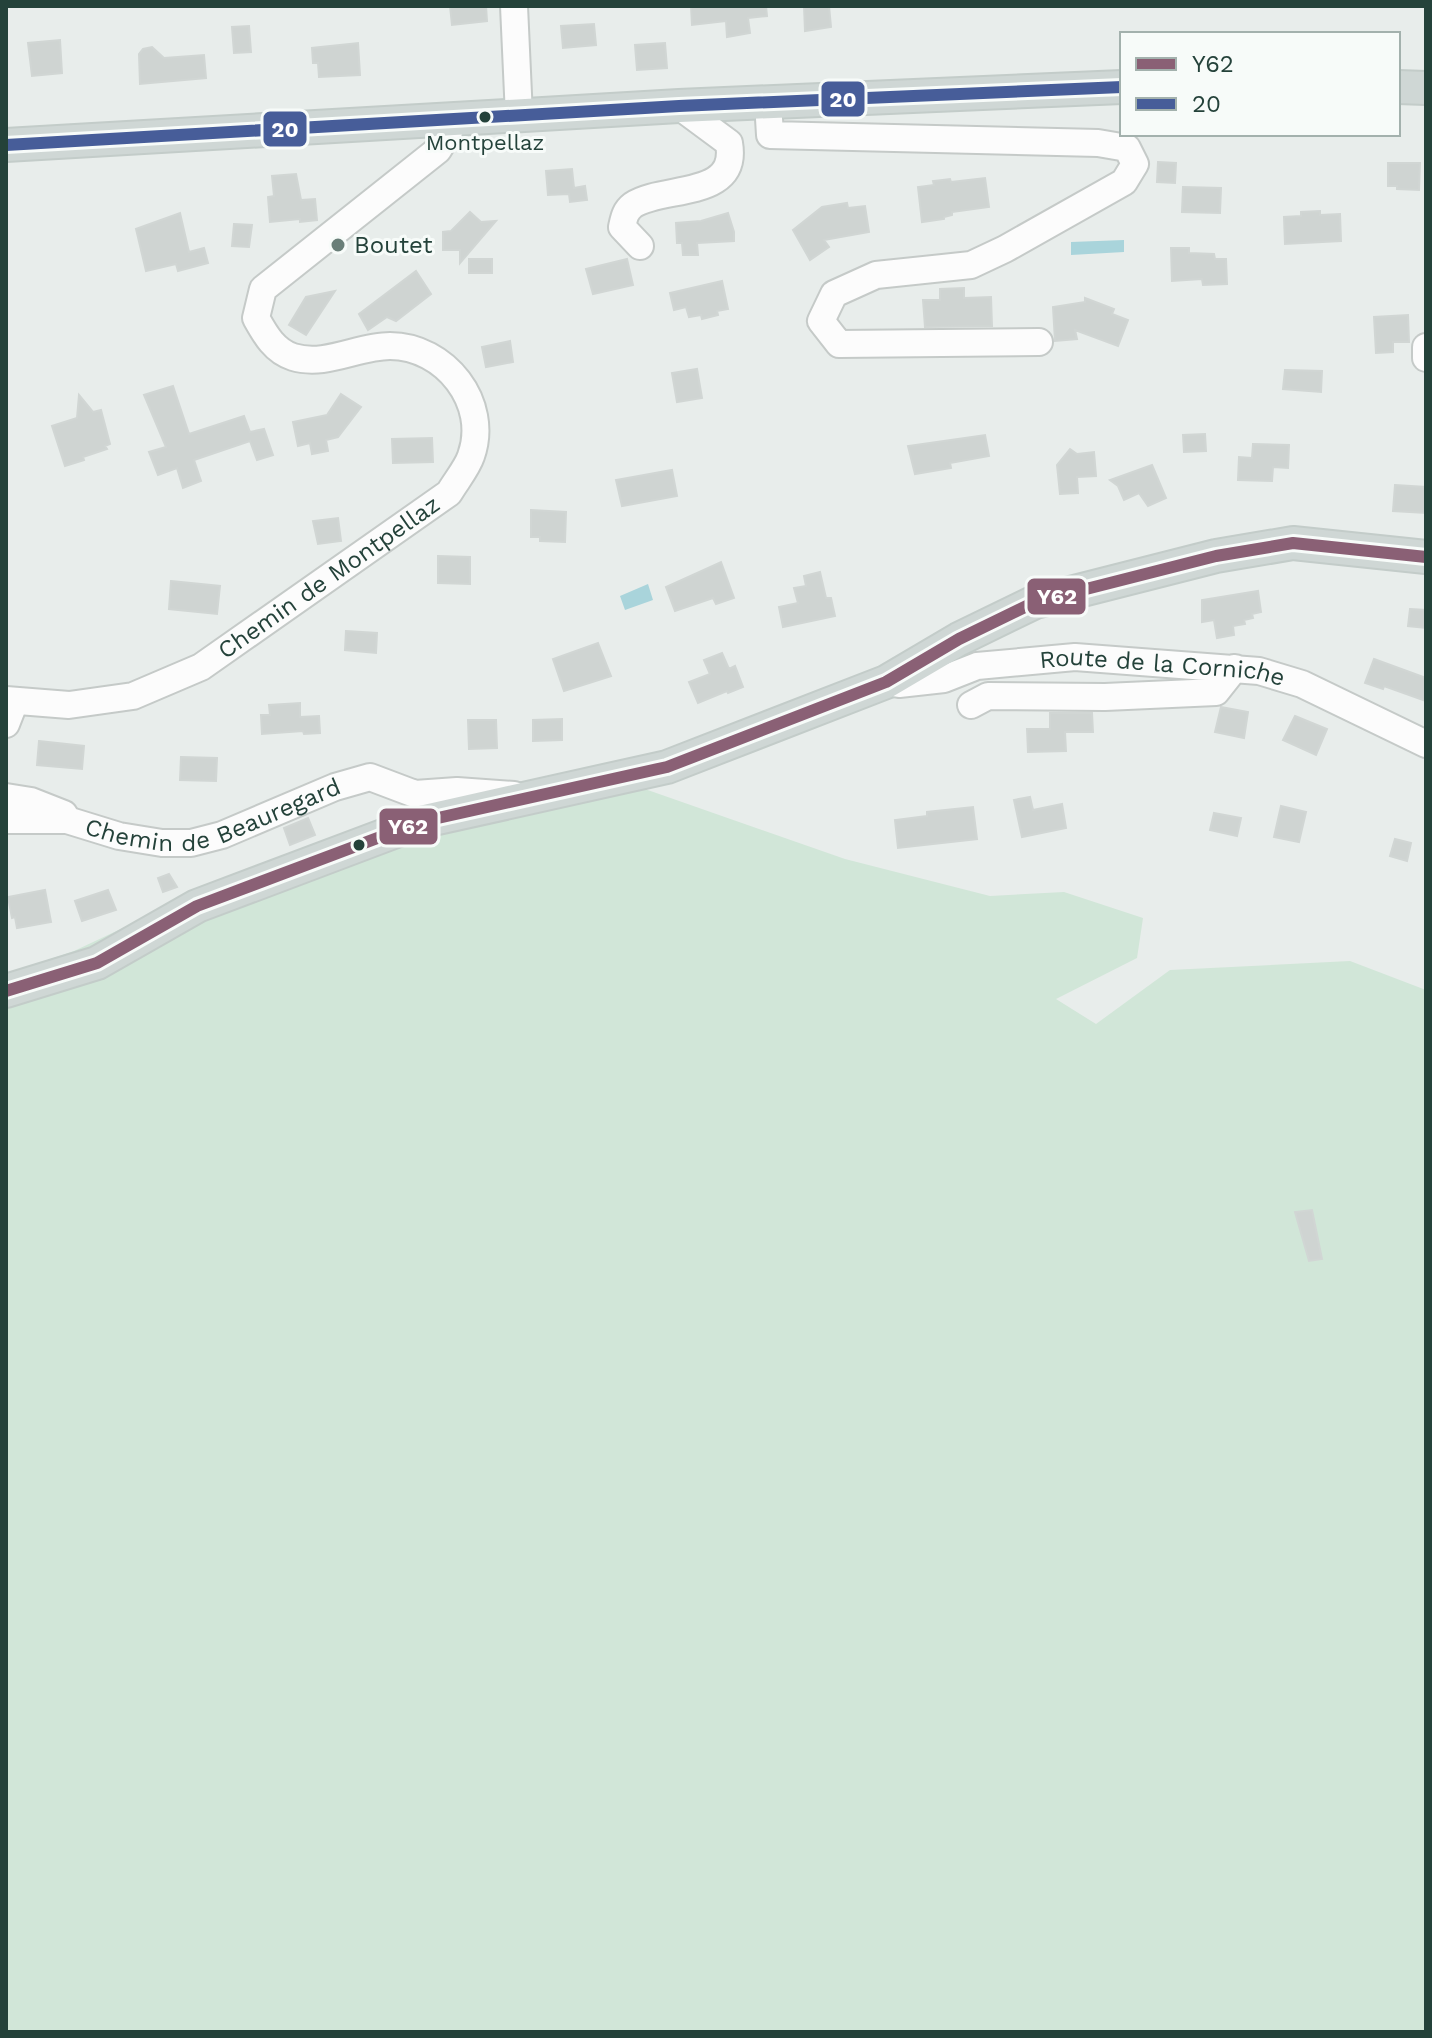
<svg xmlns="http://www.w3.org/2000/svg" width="1432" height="2038" viewBox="0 0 1432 2038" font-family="'Work Sans',sans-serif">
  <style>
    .green { fill: #d1e6d8 }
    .water { fill: #a9d4db }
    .building { fill: #cfd4d2; stroke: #d1d6d4; stroke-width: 2 }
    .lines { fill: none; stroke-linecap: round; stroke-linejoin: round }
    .minor-casing { stroke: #c5cac8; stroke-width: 30 }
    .major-casing { stroke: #c3ccc9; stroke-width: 36 }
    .minor { stroke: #fcfcfc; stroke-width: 26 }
    .major { stroke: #cfd7d5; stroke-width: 32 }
    .bus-1-casing { stroke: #f7fbf9; stroke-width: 18 }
    .bus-2-casing { stroke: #f7fbf9; stroke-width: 18 }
    .bus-1 { stroke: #8a6075; stroke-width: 12 }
    .bus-2 { stroke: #475d99; stroke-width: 12 }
    .bus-dot { fill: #24423a; stroke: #f7fbf9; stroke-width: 3 }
    .poi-dot { fill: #697e78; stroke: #f7fbf9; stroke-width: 3 }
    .labels { text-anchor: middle; stroke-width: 6; stroke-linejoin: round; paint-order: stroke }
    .bus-label { font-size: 22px; fill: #24423a; stroke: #f7fbf9 }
    .poi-label { font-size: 24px; fill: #24423a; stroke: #f7fbf9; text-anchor: start }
    .street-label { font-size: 24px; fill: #24423a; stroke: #f7fbf9 }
    .line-badge { stroke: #f7fbf9; stroke-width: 3 }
    .badge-label { font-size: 22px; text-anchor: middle; font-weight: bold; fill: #fff }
  </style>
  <rect width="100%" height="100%" fill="#e8edeb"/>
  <path class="green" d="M642 788 845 859 990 896 1064 892 1143 918 1137 958 1056 999 1096 1024 1170 970 1350 961 1426 990V2032H6V974L74 951 248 869 378 845Z"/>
  <path class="water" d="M1124 240V252L1071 255V242Z
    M648 584 653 600 625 610 620 596Z"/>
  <path class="building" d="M450 6H486L487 21 452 25Z
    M691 6H766L767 16 748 18 750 33 727 37 726 21 692 25Z
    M804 6H829L831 27 805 31Z
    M594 24 596 45 563 48 561 26Z
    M249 26 251 52 234 53 232 27Z
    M60 40 62 73 32 76 28 43Z
    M358 43 360 75 319 77 318 63H313L312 48Z
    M665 43 667 68 637 70 635 45Z
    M152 47 164 58 204 55 206 78 140 84 139 54 143 49Z
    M1158 162 1176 163 1175 183 1157 182Z
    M1388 163H1420L1419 190 1397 189V186H1388Z
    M572 169 574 188 585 186 587 200 570 202 569 194 548 195 546 171Z
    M296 174 301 200 315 199 317 220 300 222V219L270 222 268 197 274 196 272 176Z
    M985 178 989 207 952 212V215L944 217V219L922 222 918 187 934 185 933 181 950 179 951 182Z
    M1183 187 1221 188 1220 213 1182 212Z
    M847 203 848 208 865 206 869 232 824 240 829 247 810 260 793 230 822 207Z
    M1320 211V215L1340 214 1341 241 1285 244 1284 217 1301 216V212Z
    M470 212 481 222 496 221 460 263V250H443V232L451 231Z
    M180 213 189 252 204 248 208 263 178 271 176 264 146 271 136 229Z
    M728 213 734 232V241L697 243 698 255H683L682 243H677L676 223 701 221Z
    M234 224 252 225 249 247 232 246Z
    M1171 248H1189V253L1214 254 1215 259H1226L1227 284 1203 285 1202 279 1172 281Z
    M469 259H492V273H469Z
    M627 259 633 285 593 294 586 269Z
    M416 271 431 294 396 321 387 317 368 330 359 314Z
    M722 281 728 309 717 311 718 315 702 319 701 315 689 317 686 307 674 310 670 293Z
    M964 288V298L991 297 992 326 925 327 923 300H940V289Z
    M335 291 306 335 289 325 306 297Z
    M1085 298 1114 309 1112 314 1128 320 1118 346 1075 330 1077 339 1055 341 1053 307 1085 302Z
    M1408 315 1409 342H1393V352L1376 353 1374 317Z
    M510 341 513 362 486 367 482 347Z
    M697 369 702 398 677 402 672 373Z
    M1285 370 1322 371 1321 392 1283 389Z
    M173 386 189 434 244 416 250 432 264 429 273 455 257 460 250 441 194 460 201 481 183 488 177 468 158 475 149 452 166 447 144 395Z
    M341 394 361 407 338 437 326 440 328 451 312 454 310 443 298 446 293 422 327 415Z
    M79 395 93 412 101 410 110 444 105 446 107 449 83 457 84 460 65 466 52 426 77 418Z
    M1205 434 1206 451 1184 452 1183 435Z
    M985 435 989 456 950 463 951 468 915 474 908 446Z
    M432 438 433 462 393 463 392 439Z
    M1253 444 1289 445 1288 468 1273 467 1272 481 1238 480 1239 457 1252 458Z
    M1070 449 1077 454 1094 452 1096 476 1077 477 1078 493 1060 494 1057 465Z
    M1152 465 1166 498 1148 506 1139 493 1124 500 1118 486 1110 480Z
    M672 470 677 496 622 506 616 480Z
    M1395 485 1426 487V513L1393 511Z
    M531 510 566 512 565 542 540 541V537H531Z
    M338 518 341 541 318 544 313 521Z
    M438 556 470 557V584L438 583Z
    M721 562 734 598 716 604 713 598 675 611 666 587Z
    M820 572 826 598H831L835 616 783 627 779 607 798 603 794 588 806 586 804 576Z
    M171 581 220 586 217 614 169 609Z
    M1258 591 1261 612 1252 614 1253 618 1244 620 1245 624 1233 626 1234 635 1217 638 1214 620 1202 622V600Z
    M1410 609 1426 610V628L1408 626Z
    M346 631 377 633 376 653 345 650Z
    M598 643 611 676 564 691 553 659Z
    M722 653 729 669 735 666 743 687 728 693 727 691 698 703 689 682 710 674 704 660Z
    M1374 659 1426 678V701L1384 686 1383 689 1365 683Z
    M300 703V717L319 716 320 733 304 734 303 731 262 734 261 715H270L269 705Z
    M1221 707 1248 712 1244 738 1215 732Z
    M1050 713H1092L1093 732H1065L1066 751 1028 752 1027 729H1050Z
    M1295 716 1327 729 1316 755 1283 740Z
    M562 719V740L533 741V720Z
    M468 720H496L497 748 469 749Z
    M39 741 84 746 82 769 37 765Z
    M181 757 217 758 216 781 180 780Z
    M1030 797 1033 810 1062 804 1066 828 1022 837 1014 800Z
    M1281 806 1306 812 1299 842 1274 837Z
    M973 807 977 839 898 848 895 820 927 816V812Z
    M1214 813 1241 818 1237 836 1210 830Z
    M308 818 315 835 290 845 284 828Z
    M1395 839 1411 843 1407 861 1390 856Z
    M169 874 177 887 163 892 158 878Z
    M45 890 51 922 17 928 15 917 12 918 8 897Z
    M108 890 116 910 82 921 75 901Z
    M1312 1210 1322 1259 1309 1261 1295 1212Z"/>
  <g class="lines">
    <g class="minor-casing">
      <g id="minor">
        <path d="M514 6 519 116"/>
        <path d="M768 102 770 135 1098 143 1127 148 1135 164 1124 182 1005 249 971 265 876 275 834 294 821 321 839 344 1039 342"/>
        <path d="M640 246 622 227C624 218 625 211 633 205 663 185 739 200 729 143L679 106"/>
        <path d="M1426 347V358"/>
        <path id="s1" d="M886 682 899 684 944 679 977 666 1075 657 1259 671 1302 684 1426 744"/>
        <path id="s2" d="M6 700 69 705 133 696 201 667 449 493C456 481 467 468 471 456 490 403 445 346 390 346 358 346 326 367 293 357 274 351 265 334 256 318L263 289 438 150 449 132 451 120"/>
        <path d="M971 705 988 696 1105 697 1216 692 1235 668"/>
        <path d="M6 724 15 701"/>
        <path d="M6 797 31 801 64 814"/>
        <path id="s3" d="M6 820H67L119 836 162 843H191L222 835 335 787 370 777 415 794 457 791 514 795"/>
      </g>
    </g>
    <g class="major-casing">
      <path id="major" d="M1398 87 1426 88
        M6 145 679 106 1122 87
        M6 991 97 963 197 906 420 822 667 767 886 682 959 639 1035 602 1216 556 1293 543 1426 557"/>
    </g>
    <use href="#minor" class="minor"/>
    <use href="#major" class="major"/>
    <g class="bus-1-casing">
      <path id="bus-1" d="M6 991 97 963 197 906 420 822 667 767 886 682 959 639 1035 602 1216 556 1293 543 1426 557"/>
    </g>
    <g class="bus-2-casing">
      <path id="bus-2" d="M6 145 679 106 1122 87"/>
    </g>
    <use href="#bus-1" class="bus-1"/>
    <use href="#bus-2" class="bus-2"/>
  </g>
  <g class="bus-dot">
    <circle cx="485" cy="117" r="7"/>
    <circle cx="359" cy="845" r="7"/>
  </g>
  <circle class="poi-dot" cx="338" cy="245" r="8"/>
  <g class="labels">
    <g class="bus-label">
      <text x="485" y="150">Montpellaz</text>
    </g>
    <g class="poi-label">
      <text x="354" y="253">Boutet</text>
    </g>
    <g class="street-label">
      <text dy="8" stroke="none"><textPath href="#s2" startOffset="358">Chemin de Montpellaz</textPath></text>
      <text dy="8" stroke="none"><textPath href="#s1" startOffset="280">Route de la Corniche</textPath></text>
      <text dy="8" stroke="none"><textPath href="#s3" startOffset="214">Chemin de Beauregard</textPath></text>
    </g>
  </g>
  <g class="line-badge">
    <rect x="820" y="80" width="46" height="38" rx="8" fill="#475d99"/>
    <rect x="262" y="110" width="46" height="38" rx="8" fill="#475d99"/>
    <rect x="1026" y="577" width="61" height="39" rx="8" fill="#8a6075"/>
    <rect x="378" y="807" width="61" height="39" rx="8" fill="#8a6075"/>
  </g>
  <g class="badge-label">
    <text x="843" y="107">20</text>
    <text x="285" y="137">20</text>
    <text x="1057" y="604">Y62</text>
    <text x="408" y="834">Y62</text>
  </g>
  <rect width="1432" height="2038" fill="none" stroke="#24423a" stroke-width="16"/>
  <rect x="1120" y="32" width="280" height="104" fill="#f7fbf9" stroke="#a3b1ad" stroke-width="2"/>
  <rect x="1136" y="58" width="40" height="12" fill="#8a6075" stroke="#a3b1ad" stroke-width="2"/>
  <text x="1192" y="72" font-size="24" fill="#24423a">Y62</text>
  <rect x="1136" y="98" width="40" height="12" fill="#475d99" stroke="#a3b1ad" stroke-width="2"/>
  <text x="1192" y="112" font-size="24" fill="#24423a">20</text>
</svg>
